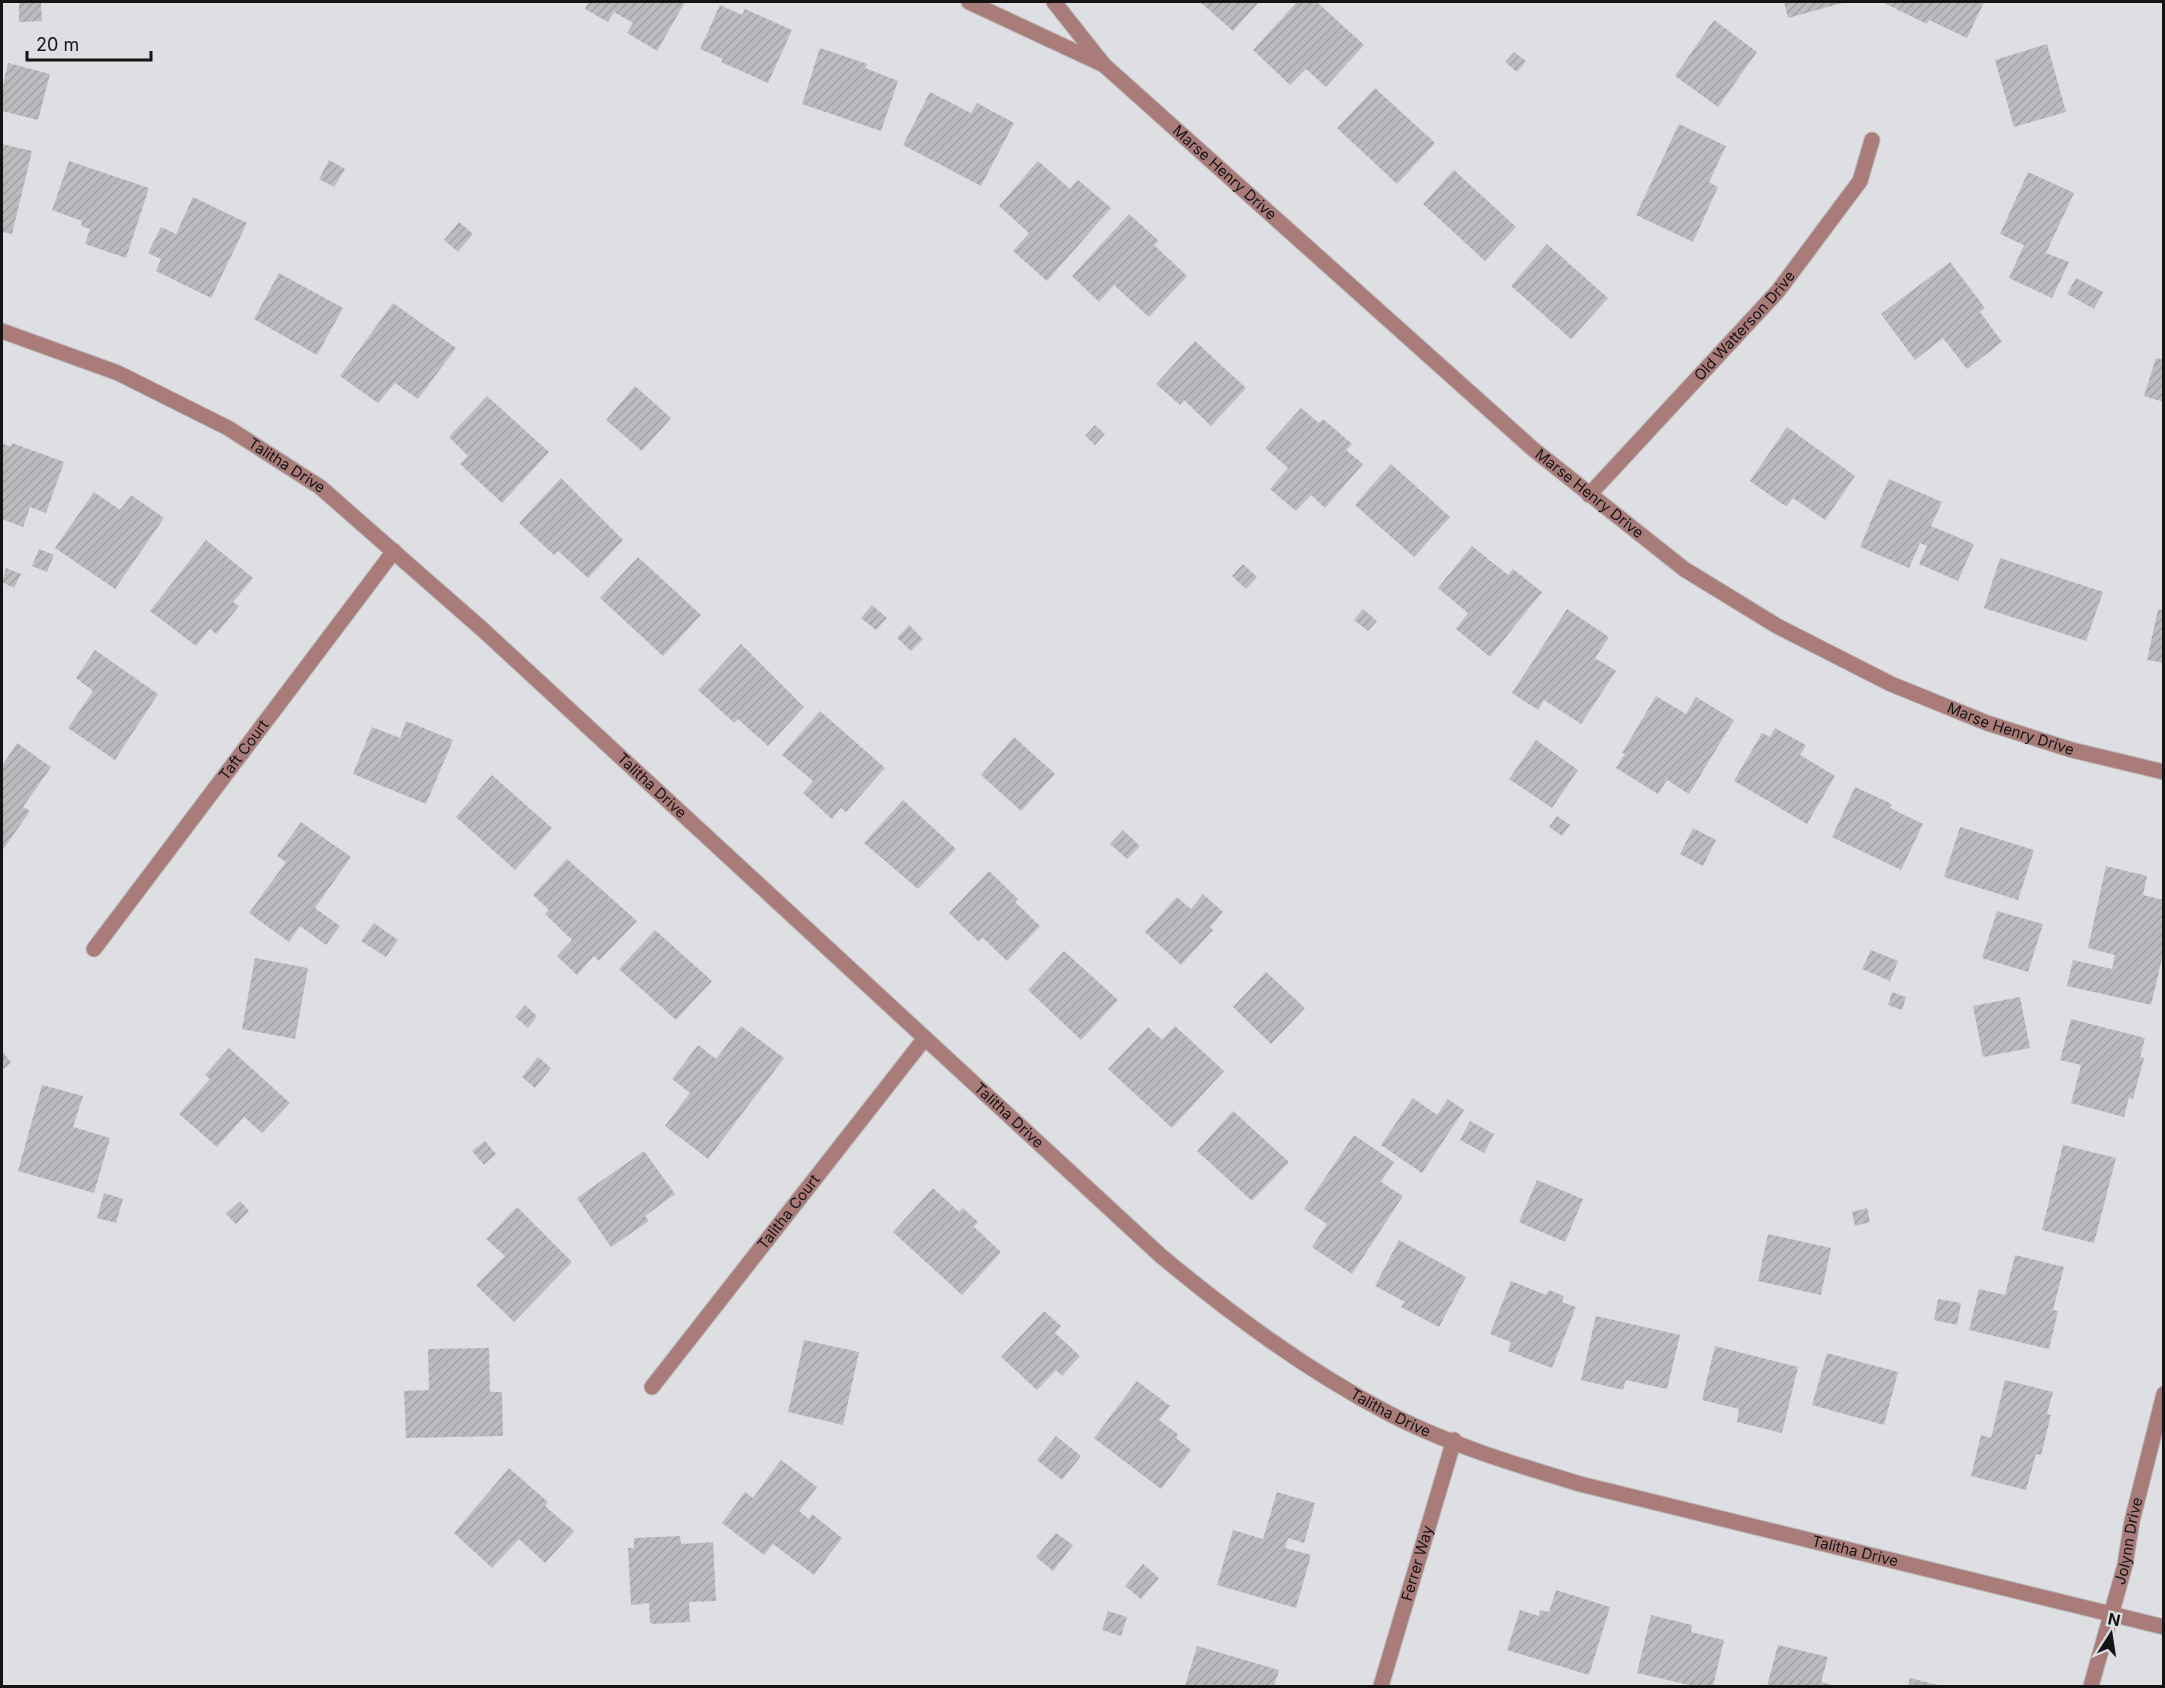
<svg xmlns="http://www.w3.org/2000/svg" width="2165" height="1688" viewBox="0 0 2165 1688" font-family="Inter,sans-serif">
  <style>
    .building { fill: url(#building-hatch) }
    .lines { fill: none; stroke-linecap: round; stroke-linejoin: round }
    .street-casing { stroke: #b9babd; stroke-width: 17 }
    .street { stroke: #aa7c79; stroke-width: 15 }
    .labels { text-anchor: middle; stroke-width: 5; stroke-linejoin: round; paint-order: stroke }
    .street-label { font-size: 15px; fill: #141415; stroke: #dddfe2 }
  </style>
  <defs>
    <pattern id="building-hatch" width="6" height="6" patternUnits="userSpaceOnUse" patternTransform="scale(1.5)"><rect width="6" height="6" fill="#babcbf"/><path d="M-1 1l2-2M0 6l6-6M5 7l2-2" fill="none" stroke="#9fa1a3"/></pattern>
  </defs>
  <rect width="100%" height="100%" fill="#dddfe2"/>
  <path class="building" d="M19 2H41L42 21 19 22Z
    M589 2H685L657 51 627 33 633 23 614 12 608 22 585 9Z
    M1200 2H1259L1233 31Z
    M1297 2H1317L1364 45 1326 87 1306 69 1290 85 1253 50Z
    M1784 2H1846L1788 18Z
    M1887 2H1984L1967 38 1929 20 1927 24 1886 4Z
    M720 5 742 15 745 9 792 30 768 83 721 62 723 59 700 49Z
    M1714 20 1757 52 1718 107 1675 76Z
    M2047 44 2066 112 2014 127 1995 60Z
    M820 48 867 64 865 68 898 81 881 131 802 104Z
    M1514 52 1526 61 1517 72 1505 62Z
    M8 63 50 74 38 120 2 111V90Z
    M1375 88 1435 143 1397 184 1337 128Z
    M930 92 971 113 977 103 1014 123 981 186 903 145Z
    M1679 124 1726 146 1709 182 1718 187 1693 242 1636 215Z
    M2 144 32 151 12 234 2 232Z
    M329 160 345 169 334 187 319 179Z
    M69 161 149 188 126 258 85 244 90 229 81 226 82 221 52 210Z
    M1038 161 1070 189 1078 180 1111 208 1047 281 1013 251 1029 233 999 206Z
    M1454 170 1516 227 1485 261 1423 204Z
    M2028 172 2074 193 2046 253 2069 262 2052 298 2009 278 2024 245 2000 234Z
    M193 197 247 223 211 298 156 271 161 259 148 253 161 227 176 234Z
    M1129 214 1159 241 1154 245 1187 276 1149 317 1114 285 1099 302 1072 276Z
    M459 222 473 234 458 252 444 240Z
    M1547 244 1608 298 1571 339 1511 286Z
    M1950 262 1985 308 1980 312 2002 342 1967 369 1943 338 1915 360 1881 314Z
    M279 273 343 308 317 355 254 319Z
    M2076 278 2103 292 2094 309 2067 294Z
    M393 303 456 348 418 399 395 383 378 403 340 376Z
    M1195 341 1246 388 1211 426 1184 400 1180 405 1156 384Z
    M2156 358 2164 360V402L2144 396Z
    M635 386 671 418 642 451 606 420Z
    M487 396 549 452 502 503 460 464 468 456 449 437Z
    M1301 408 1319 423 1323 419 1352 444 1346 450 1363 464 1325 508 1311 495 1296 511 1270 489 1288 468 1265 448Z
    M1095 425 1105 434 1095 445 1085 436Z
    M1787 427 1855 476 1825 520 1793 498 1787 506 1784 505 1750 481Z
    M2 443 11 447 12 443 64 462 46 513 30 507 23 527 2 519Z
    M1391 464 1450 517 1414 557 1355 505Z
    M561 478 623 540 588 578 558 551 554 555 519 523Z
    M1889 479 1942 502 1931 526 1974 544 1958 581 1919 564 1927 546 1920 543 1909 568 1860 547Z
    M94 492 120 510 131 495 164 518 115 589 55 548Z
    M206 540 253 578 233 602 239 606 219 631 216 634 210 629 196 646 150 611Z
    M1472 546 1508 575 1513 569 1542 592 1490 657 1456 629 1468 613 1438 588Z
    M39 549 54 555 47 572 32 566Z
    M638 557 701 615 663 656 600 598Z
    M2000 558 2103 592 2086 641 1984 608Z
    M1243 564 1257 577 1246 589 1232 576Z
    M6 568 21 574 14 588 2 582Z
    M872 605 887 618 876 630 861 618Z
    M1363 609 1377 621 1368 631 1354 620Z
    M1567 609 1609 637 1595 658 1616 671 1581 724 1544 700 1538 710 1512 693Z
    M2158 609 2164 610V663L2147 660Z
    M909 625 923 639 911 651 897 638Z
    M741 644 804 707 768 746 738 719 734 723 731 720 698 690Z
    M95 650 158 694 115 760 68 728 93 691 76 678Z
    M1656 696 1686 714 1696 697 1734 720 1689 794 1667 780 1658 794 1616 768 1625 754 1622 753Z
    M820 711 885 768 846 812 841 808 832 819 803 793 813 781 782 755Z
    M406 721 453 740 426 804 353 774 372 727 400 738Z
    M1775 728 1806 745 1800 755 1835 776 1807 824 1734 781 1762 733 1770 737Z
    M1014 737 1055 774 1021 811 981 775Z
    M1536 740 1578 770 1552 808 1509 779Z
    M17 743 51 767 23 807 30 811 2 851V766Z
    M492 775 552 828 515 870 456 817Z
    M1855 787 1888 802 1892 805 1890 808 1923 824 1901 870 1832 837Z
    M903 800 956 849 918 889 864 843Z
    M1557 816 1570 825 1562 836 1549 827Z
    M301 822 351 857 315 908 340 926 326 945 300 926 289 942 249 913 286 862 277 856Z
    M1960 827 2034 850 2018 900 1944 877Z
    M1693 828 1716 840 1703 866 1680 854Z
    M1123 830 1140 846 1127 859 1110 844Z
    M567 859 637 921 599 961 594 956 577 975 557 956 572 940 545 914 549 910 533 895Z
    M2106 866 2147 876 2143 895 2164 900V950L2151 1005 2067 986 2073 960 2112 969 2115 955 2088 948Z
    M989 871 1018 899 1015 902 1040 926 1007 961 983 938 978 941 949 913Z
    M1203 894 1223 912 1210 927 1213 930 1181 965 1145 932 1177 897 1191 909Z
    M1997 911 2043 924 2028 972 1982 958Z
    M374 923 398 940 386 957 361 941Z
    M655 930 712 981 676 1020 619 969Z
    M1871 950 1898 961 1890 981 1862 969Z
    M1064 951 1118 1000 1081 1040 1028 990Z
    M255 958 308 968 295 1039 242 1029Z
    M1266 972 1305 1008 1271 1044 1233 1007Z
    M1892 992 1906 997 1902 1010 1888 1005Z
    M2020 997 2030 1048 1983 1057 1973 1006Z
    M525 1005 537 1016 528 1028 515 1017Z
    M2071 1019 2145 1038 2140 1057 2144 1058 2141 1069 2133 1099 2129 1097 2124 1117 2071 1103 2081 1065 2060 1060Z
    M741 1026 784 1058 708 1159 665 1126 690 1093 672 1079 698 1045 716 1059Z
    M1175 1026 1224 1071 1172 1128 1108 1069 1148 1027 1162 1040Z
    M229 1048 290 1103 262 1133 244 1117 217 1147 179 1114 210 1079 205 1075Z
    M2 1050 11 1063 2 1070Z
    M538 1057 551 1068 535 1088 522 1077Z
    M42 1085 83 1096 73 1127 110 1138 94 1193 18 1171Z
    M1413 1098 1437 1115 1448 1099 1464 1110 1422 1173 1381 1145Z
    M1233 1111 1289 1162 1252 1201 1197 1151Z
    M1470 1121 1494 1134 1484 1153 1460 1140Z
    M1354 1135 1394 1162 1381 1182 1403 1196 1352 1274 1312 1247 1327 1224 1304 1209Z
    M485 1141 496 1154 484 1165 472 1151Z
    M2063 1145 2116 1158 2094 1243 2042 1230Z
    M644 1151 675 1194 645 1216 649 1221 646 1223 611 1247 577 1198Z
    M1537 1180 1583 1199 1565 1242 1519 1222Z
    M933 1188 959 1212 963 1208 978 1222 974 1227 1001 1252 962 1295 893 1232Z
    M104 1193 123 1199 116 1223 97 1218Z
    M240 1201 249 1211 236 1224 226 1214Z
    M517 1207 572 1262 514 1322 476 1285 505 1256 486 1239Z
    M1867 1208 1870 1222 1855 1226 1852 1212Z
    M1768 1234 1831 1248 1821 1295 1758 1281Z
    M1399 1240 1466 1277 1439 1327 1401 1307 1405 1302 1375 1286Z
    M2015 1255 2064 1267 2053 1310 2058 1311 2049 1349 1969 1330 1979 1289 2005 1295Z
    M1511 1281 1546 1295 1549 1290 1564 1296 1562 1302 1576 1307 1552 1368 1508 1351 1511 1342 1490 1334Z
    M1938 1299 1961 1303 1957 1325 1934 1320Z
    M1044 1311 1061 1326 1055 1333 1080 1356 1062 1376 1056 1370 1037 1390 1001 1357Z
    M1596 1316 1680 1335 1667 1389 1626 1380 1623 1390 1581 1380Z
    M804 1340 859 1352 843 1425 788 1412Z
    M1715 1346 1798 1367 1782 1433 1737 1422 1739 1409 1702 1400Z
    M489 1348 490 1392H502L503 1436 406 1438 404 1391 429 1390 428 1349Z
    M1827 1353 1898 1372 1884 1425 1812 1405Z
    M2005 1380 2053 1392 2047 1414 2051 1415 2041 1455 2036 1454 2026 1490 1971 1476 1981 1435 1991 1438Z
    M1137 1381 1170 1406 1159 1420 1178 1434 1176 1438 1191 1450 1161 1489 1094 1438Z
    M1056 1436 1081 1456 1062 1480 1037 1460Z
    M781 1460 817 1487 799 1511 809 1519 812 1514 842 1538 814 1575 773 1544 764 1555 722 1523 745 1492 753 1498Z
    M509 1468 548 1502 545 1506 574 1531 545 1563 519 1539 492 1568 454 1533Z
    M1277 1492 1315 1503 1304 1543 1288 1538 1285 1548 1311 1555 1296 1608 1217 1585 1233 1530 1263 1539Z
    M1056 1533 1073 1545 1053 1571 1036 1557Z
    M680 1536 681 1544 713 1542 716 1601 689 1602 690 1622 654 1624 650 1623 649 1603 631 1605 628 1548H634V1538Z
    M1143 1564 1159 1578 1141 1599 1125 1586Z
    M1556 1590 1610 1607 1589 1675 1507 1650 1520 1610 1539 1616 1540 1610 1549 1612Z
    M1108 1611 1127 1617 1121 1636 1102 1630Z
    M1651 1615 1692 1625 1691 1632 1724 1640 1713 1686H1694L1637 1673Z
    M1778 1645 1828 1657 1821 1682 1836 1686H1767Z
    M1197 1646 1279 1670 1274 1686H1185Z
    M1910 1678 1942 1686H1908Z"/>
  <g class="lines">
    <g class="street-casing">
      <g id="street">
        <path d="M969 2 1102 64"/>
        <path id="s1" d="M1054 2 1104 65 1533 449 1684 569 1777 626 1891 684 1987 723 2072 750 2164 772"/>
        <path id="s2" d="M2 331 118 373 228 428 320 487 482 629 1161 1256C1232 1315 1306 1370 1388 1413 1447 1444 1517 1465 1580 1484L2164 1627"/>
        <path id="s3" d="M1589 495 1778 291 1860 181 1872 140"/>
        <path id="s4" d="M94 949 394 551"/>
        <path id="s5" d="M652 1387 925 1038"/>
        <path id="s6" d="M1381 1686 1454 1440"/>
        <path id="s7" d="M2091 1686 2125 1565 2132 1521 2164 1394"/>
      </g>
    </g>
    <use href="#street" class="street"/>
  </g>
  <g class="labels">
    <g class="street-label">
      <text dy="5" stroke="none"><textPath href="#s1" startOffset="242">Marse Henry Drive</textPath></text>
      <text dy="5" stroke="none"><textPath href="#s3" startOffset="230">Old Watterson Drive</textPath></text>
      <text dy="5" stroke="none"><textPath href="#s2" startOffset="316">Talitha Drive</textPath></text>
      <text dy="5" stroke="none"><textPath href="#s1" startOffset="728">Marse Henry Drive</textPath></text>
      <text dy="5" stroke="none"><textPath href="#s1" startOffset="1214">Marse Henry Drive</textPath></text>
      <text dy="5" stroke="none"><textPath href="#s4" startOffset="249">Taft Court</textPath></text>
      <text dy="5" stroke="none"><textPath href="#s2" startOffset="802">Talitha Drive</textPath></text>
      <text dy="5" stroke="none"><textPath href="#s2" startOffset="1288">Talitha Drive</textPath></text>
      <text dy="5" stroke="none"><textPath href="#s5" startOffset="222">Talitha Court</textPath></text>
      <text dy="5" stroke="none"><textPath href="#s2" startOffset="1774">Talitha Drive</textPath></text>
      <text dy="5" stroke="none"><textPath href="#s7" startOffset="150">Jolynn Drive</textPath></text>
      <text dy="5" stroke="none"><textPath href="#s2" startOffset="2260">Talitha Drive</textPath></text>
      <text dy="5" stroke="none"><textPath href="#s6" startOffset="128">Ferrer Way</textPath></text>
    </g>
  </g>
  <rect width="2165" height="1688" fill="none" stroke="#141415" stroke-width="6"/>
  <g transform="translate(2111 1634) rotate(12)" stroke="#dddfe2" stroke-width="4.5" paint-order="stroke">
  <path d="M0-4.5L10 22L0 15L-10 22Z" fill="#141415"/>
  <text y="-9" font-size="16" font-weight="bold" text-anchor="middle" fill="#141415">N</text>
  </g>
  <path d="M27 51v9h124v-9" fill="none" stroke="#141415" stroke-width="3"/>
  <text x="36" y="51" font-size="18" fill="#141415" stroke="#dddfe2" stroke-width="4.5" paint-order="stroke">20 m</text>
</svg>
